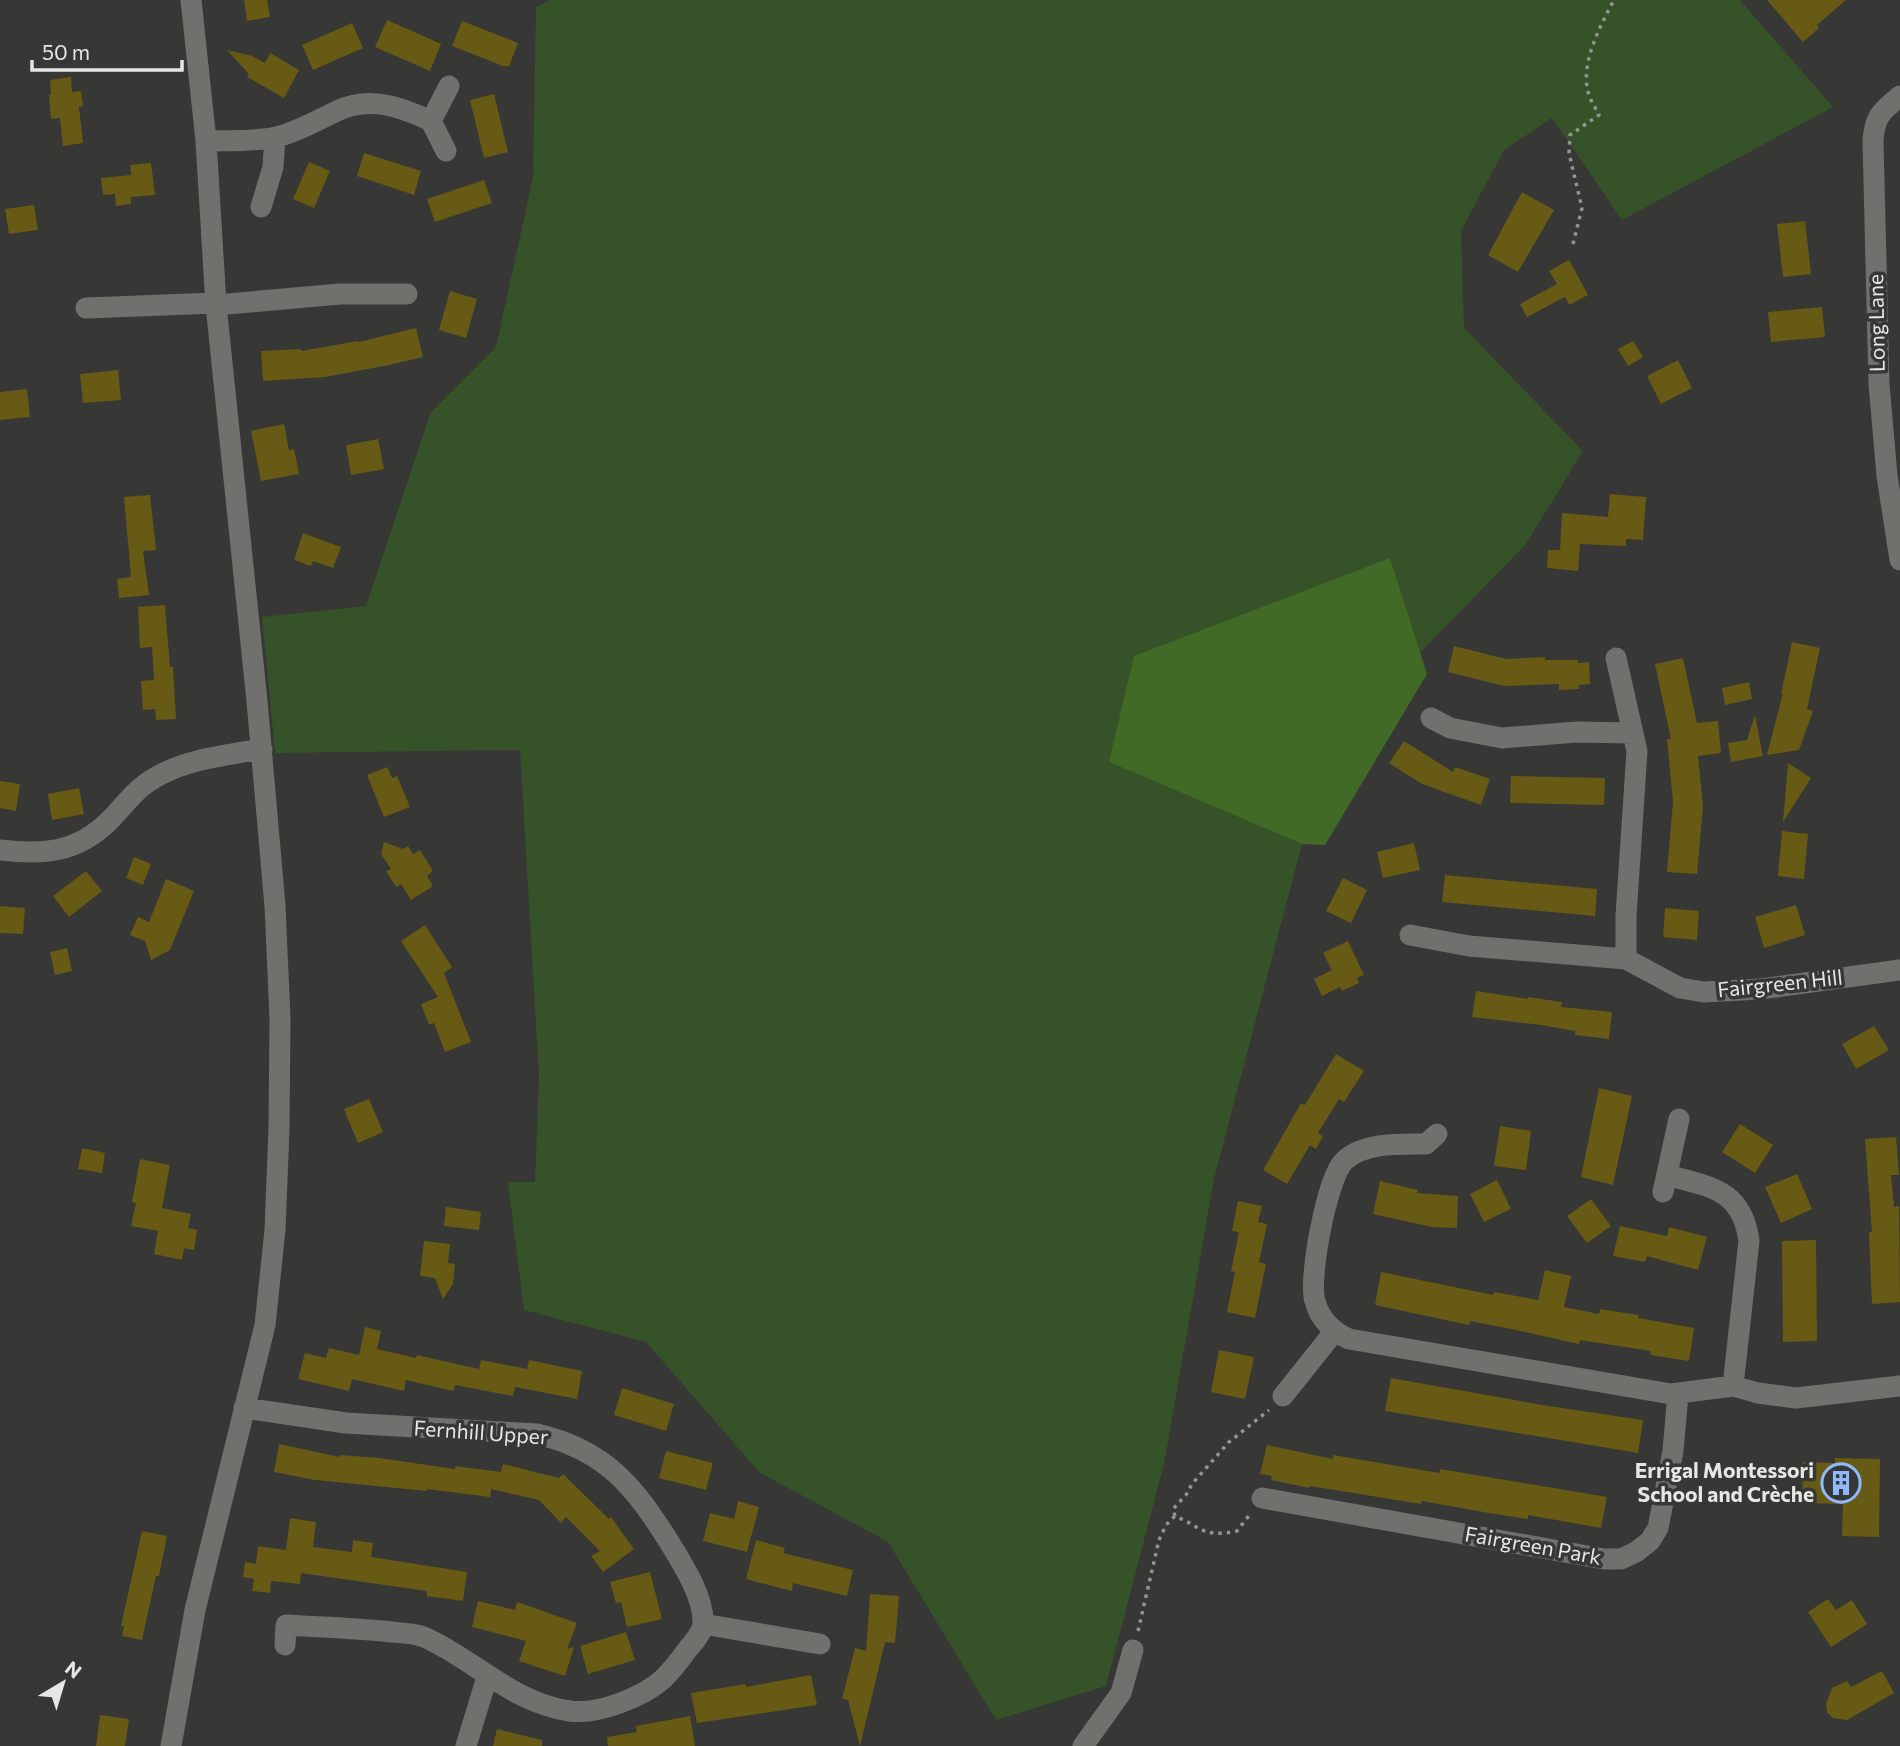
<svg xmlns="http://www.w3.org/2000/svg" width="1900" height="1746" viewBox="0 0 1900 1746" font-family="Commissioner,sans-serif">
  <style>
    .green { fill: #365228 }
    .forest { fill: #406a26 }
    .building { fill: #675a14 }
    .lines { fill: none; stroke-linecap: round; stroke-linejoin: round }
    .path { stroke: #949492; stroke-width: 3.5; stroke-dasharray: 3.5 5; stroke-linecap: butt }
    .minor { stroke: #70706d; stroke-width: 21 }
    .labels { text-anchor: middle; stroke-width: 7; stroke-linejoin: round; paint-order: stroke }
    .street-label { font-size: 21px; fill: #e6e6e4; stroke: #373735 }
    .poi-label { font-size: 21px; font-weight: bold; fill: #e6e6e4; stroke: #373735; text-anchor: end }
  </style>
  <rect width="100%" height="100%" fill="#373735"/>
  <path class="green" d="M550 0H1740L1833 107 1622 220 1552 118 1504 150 1461 231 1464 328 1583 451 1526 544 1419 654 1390 558 1109 762 1302 844 1214 1179 1164 1464 1106 1686 996 1720 888 1542 759 1472 646 1342 524 1310 508 1182H535L539 1076 520 750 275 753 262 617 366 606 431 412 496 347 533 177 536 7Z"/>
  <path class="forest" d="M1390 558 1427 674 1325 845 1302 844 1109 762 1134 656Z"/>
  <path class="building" d="M244 0H267L270 17 247 21Z
    M1767 0H1846L1817 25 1819 28 1803 42Z
    M387 20 441 44 430 71 375 47Z
    M462 21 518 43 509 66H503L452 46Z
    M352 23 363 48 313 70 302 45Z
    M227 50 252 56 265 63 270 53 299 70 284 98 247 77 249 74Z
    M71 77 72 92 81 91 83 106 79 107 83 143 63 146 60 118 51 119 49 95 51 94 50 80Z
    M494 94 508 152 484 158 470 100Z
    M364 153 421 171 414 195 357 176Z
    M309 162 330 171 314 208 293 199Z
    M151 163 155 195 131 197V204L116 206 115 194 103 195 101 178 131 175 130 165Z
    M484 180 492 203 435 222 427 199Z
    M1522 192 1554 210 1518 272 1488 255Z
    M34 205 38 230 9 234 5 209Z
    M1805 221 1811 274 1783 277 1777 224Z
    M1569 260 1588 295 1569 305 1565 297 1527 317 1520 304 1557 284 1549 271Z
    M450 291 477 299 466 338 439 330Z
    M1822 307 1825 337 1771 342 1768 312Z
    M416 328 423 357 389 365 325 377 263 381 261 351 301 349V351L358 341 359 342Z
    M1633 341 1643 357 1628 366 1618 349Z
    M1678 360 1692 388 1661 404 1647 376Z
    M118 370 121 400 83 403 80 374Z
    M27 389 30 417 0 420V392Z
    M284 424 289 450 294 449 299 474 261 481 251 431Z
    M378 439 384 469 351 475 346 445Z
    M1610 494 1646 497 1643 540 1626 539V546L1580 544 1578 571 1547 568 1548 550H1560L1562 513 1608 517Z
    M150 495 156 550 143 551 149 595 119 598 117 579 131 577 124 497Z
    M303 533 341 547 333 568 313 561 311 566 294 560Z
    M165 605 170 667H173L176 719 156 720 155 709 143 710 141 681 154 680 152 647 140 648 138 607Z
    M1792 642 1820 648 1807 709 1813 711 1799 750 1767 755 1783 693 1781 694Z
    M1454 646 1506 659 1545 657V660H1578V663L1589 662 1590 684 1579 685V689L1559 690V684L1504 686 1448 672Z
    M1683 658 1697 723 1718 721 1721 753 1698 756 1703 806 1697 874 1667 872 1673 802 1667 739H1671L1655 664Z
    M1749 682 1752 699 1725 705 1722 688Z
    M1755 715 1763 756 1731 762 1728 743 1747 740Z
    M1404 741 1453 772 1455 767 1490 779 1481 805 1422 784 1389 763Z
    M1788 763 1811 778 1783 822Z
    M387 767 392 778 397 776 410 807 384 817 367 775Z
    M1511 776 1605 778 1604 805 1510 803Z
    M0 781 20 784 16 811 0 808Z
    M79 788 84 814 52 820 48 794Z
    M1782 831 1808 834 1804 879 1778 876Z
    M384 842 403 849 408 846 413 854 420 850 433 871 427 876 433 886 411 900 401 884 396 887 386 871 391 869 381 854Z
    M1414 843 1420 870 1383 878 1377 852Z
    M134 857 151 864 143 885 126 878Z
    M86 871 102 891 69 917 53 896Z
    M1445 875 1597 889 1595 916 1442 902Z
    M1343 878 1367 890 1351 923 1326 911Z
    M166 879 194 891 170 950 151 960 145 941 130 935 138 917 149 922Z
    M1796 905 1805 935 1764 948 1755 917Z
    M0 906 25 908 23 934 0 933Z
    M1665 908 1699 911 1697 940 1663 937Z
    M425 925 452 967 444 973 471 1042 445 1052 434 1023 429 1025 421 1004 438 997 401 941Z
    M1348 941 1364 975 1357 978 1359 983 1342 991 1340 987 1322 996 1314 979 1332 970 1323 953Z
    M67 948 72 971 55 975 50 952Z
    M1476 991 1528 999V997L1562 1002 1561 1007 1612 1012 1609 1039 1575 1035V1031L1541 1025 1472 1017Z
    M1874 1026 1889 1050 1856 1069 1842 1044Z
    M1336 1054 1364 1071 1344 1102 1339 1099 1318 1133 1323 1136 1316 1149 1310 1145 1287 1184 1263 1170 1301 1103 1305 1105Z
    M1599 1088 1632 1096 1613 1185 1581 1177Z
    M369 1099 383 1132 358 1143 344 1109Z
    M1740 1124 1773 1145 1755 1173 1722 1152Z
    M1500 1126 1531 1131 1526 1170 1494 1166Z
    M1896 1137 1899 1175H1891L1894 1207 1899 1206 1900 1302 1872 1304 1869 1232H1872L1865 1139Z
    M82 1148 105 1153 102 1173 78 1169Z
    M140 1159 170 1165 162 1208 191 1214 188 1228 197 1230 194 1250 184 1248 182 1260 154 1254 158 1231 131 1226 136 1203 132 1202Z
    M1797 1174 1812 1209 1781 1223 1765 1187Z
    M1497 1180 1511 1209 1484 1222 1470 1194Z
    M1380 1181 1418 1190 1417 1193 1458 1196 1457 1228 1432 1227 1373 1214Z
    M1591 1199 1611 1226 1587 1243 1567 1216Z
    M1238 1201 1262 1206 1258 1222 1267 1224 1259 1262 1266 1264 1255 1318 1227 1312 1235 1272 1231 1271 1239 1232 1232 1231Z
    M446 1207 481 1212 479 1230 444 1226Z
    M1620 1226 1667 1236 1669 1227 1707 1237 1698 1270 1647 1256 1645 1262 1613 1256Z
    M1816 1240 1817 1341 1783 1342 1782 1241Z
    M424 1241 450 1244 448 1263 455 1264 453 1284 443 1299 435 1278 420 1276Z
    M1545 1270 1571 1276 1564 1307 1599 1314 1600 1309 1638 1315V1318L1694 1328 1689 1361 1650 1355 1651 1351 1580 1340 1579 1344 1521 1331 1470 1321 1469 1325 1375 1305 1381 1272 1493 1295 1494 1292 1538 1300Z
    M365 1327 381 1331 377 1349 416 1358 417 1355 479 1369 481 1360 527 1369 529 1360 582 1371 577 1399 515 1387 513 1396 455 1385 453 1391 406 1380 404 1391 352 1379 349 1391 298 1379 305 1353 326 1358 329 1348 359 1355Z
    M1219 1350 1254 1357 1245 1399 1211 1392Z
    M1391 1378 1548 1406 1643 1420 1638 1453 1385 1411Z
    M622 1388 674 1404 666 1431 614 1415Z
    M279 1444 340 1457V1455L379 1458 455 1469V1466L501 1472 503 1464 559 1478 563 1474 609 1519 611 1517 634 1549 603 1572 591 1556 600 1551 566 1517 561 1523 539 1500 491 1489 490 1497 427 1489V1491L315 1480 274 1472Z
    M1267 1445 1333 1459V1455L1439 1473 1440 1469 1607 1497 1601 1528 1528 1515V1519L1489 1513 1422 1501 1421 1504 1310 1486 1309 1488 1271 1480 1272 1476 1260 1474Z
    M666 1451 713 1463 706 1490 659 1478Z
    M1835 1458 1880 1459 1879 1537 1842 1536 1843 1504 1802 1503 1803 1462 1835 1463Z
    M738 1501 759 1507 747 1552 703 1541 710 1513 734 1519Z
    M290 1518 316 1522 313 1547 352 1552 353 1540 373 1543 371 1557 467 1572 463 1601 427 1596V1591L301 1573 300 1584 271 1581 270 1593 252 1591 254 1579 243 1577 245 1562 256 1564 258 1546 286 1550Z
    M142 1531 167 1536 159 1576H156L142 1640 122 1636 124 1626H121Z
    M756 1540 785 1548 783 1553 853 1570 847 1596 793 1583 792 1591 746 1579Z
    M650 1572 662 1619 627 1627 621 1602 616 1603 610 1582Z
    M870 1594 899 1596 895 1643 885 1642 860 1746 848 1700 842 1699 855 1648 866 1651Z
    M1828 1599 1836 1610 1852 1600 1867 1624 1831 1647 1808 1612Z
    M478 1601 515 1610 517 1602 577 1623 567 1649 574 1647 565 1676 519 1661 526 1641 472 1627Z
    M626 1632 635 1660 588 1674 580 1646Z
    M1882 1671 1894 1693 1847 1720 1833 1718 1827 1712 1826 1704 1832 1688 1847 1681 1851 1687Z
    M811 1675 817 1705 697 1723 691 1693 746 1684V1687Z
    M100 1715 129 1719 125 1746H96Z
    M690 1716 695 1746H608L607 1737 637 1732 636 1726Z
    M497 1729 542 1740V1746H493Z"/>
  <g class="lines">
    <path class="path" d="M1573 244 1582 208 1569 153 1570 135 1599 115C1596 108 1591 102 1589 95 1579 65 1600 26 1614 0
      M1175 1516 1173 1509 1186 1495 1192 1484 1229 1442 1269 1410
      M1138 1631 1159 1540 1166 1525 1175 1516C1203 1528 1203 1538 1237 1531L1251 1513"/>
    <path class="minor" d="M1900 96C1882 111 1875 115 1873 140L1879 384 1887 476 1900 560
      M431 121 449 86
      M206 141C228 140 255 142 277 137 300 131 316 121 337 111 369 95 401 107 431 121L446 151
      M261 207 273 167 275 137
      M216 305 340 294H407
      M86 308 216 303
      M1431 718 1450 728 1502 738 1577 732 1633 733
      M0 850C44 855 77 853 110 820 121 809 131 795 144 785 177 760 221 756 262 749
      M1410 935 1469 946 1626 959V916L1637 751 1616 658
      M1626 959 1680 988 1704 992 1760 989 1900 970
      M1437 1134 1426 1144C1400 1144 1364 1142 1344 1161 1327 1178 1308 1279 1315 1301 1320 1320 1332 1331 1349 1339L1671 1394 1733 1386 1758 1393 1796 1398 1900 1386
      M1667 1175C1710 1187 1742 1189 1749 1241L1733 1386
      M1663 1192 1679 1119
      M1283 1396 1334 1332
      M244 1408 346 1423 537 1434C606 1450 635 1487 671 1545 684 1566 704 1598 703 1623 703 1632 693 1643 687 1650 680 1660 672 1670 663 1679 643 1697 598 1715 570 1711 512 1703 474 1659 424 1637 411 1632 395 1633 382 1631 350 1628 318 1627 286 1625L285 1645
      M1262 1498 1604 1559H1621L1636 1552 1650 1541 1658 1528 1673 1451 1678 1394
      M703 1624 820 1644
      M171 1746 195 1610 265 1325 275 1230 279 1129 280 1018 275 906 257 701 216 305 206 141 191 0
      M466 1746 487 1677
      M1083 1746 1121 1693 1133 1650"/>
  </g>
  <defs>
    <g id="building-ring" transform="scale(2.0125)"><circle r="9.5" fill="#373735" stroke="#8eb9fd" stroke-width="1.5"/><path d="M-4-6H4V6H1V3H-1V6H-4ZM-2.5-4.3h1.7v1.8h-1.7ZM.8-4.3h1.7v1.8H.8ZM-2.5-1h1.7V.8h-1.7ZM.8-1h1.7V.8H.8Z" fill="#8eb9fd"/></g>
  </defs>
  <g fill-rule="evenodd">
    <use href="#building-ring" x="1841" y="1483"/>
  </g>
  <g class="labels">
    <g class="street-label">
      <text transform="translate(1877 323) rotate(-91)" y="7">Long Lane</text>
      <text transform="translate(1780 984) rotate(-6)" y="7">Fairgreen Hill</text>
      <text transform="translate(481 1433) rotate(4)" y="7">Fernhill Upper</text>
      <text transform="translate(1533 1546) rotate(10)" y="7">Fairgreen Park</text>
    </g>
    <g class="poi-label">
      <text x="1814" y="1478">Errigal Montessori<tspan x="1814" dy="24">School and Crèche</tspan></text>
    </g>
  </g>
  <g transform="translate(63 1683) rotate(38)" stroke="#373735" stroke-width="5" paint-order="stroke">
  <path d="M0-5L12 26L0 18L-12 26Z" fill="#e6e6e4"/>
  <text y="-10" font-size="19" font-weight="bold" text-anchor="middle" fill="#e6e6e4">N</text>
  </g>
  <path d="M32 60v10h150v-10" fill="none" stroke="#e6e6e4" stroke-width="3.5"/>
  <text x="42" y="60" font-size="21" fill="#e6e6e4" stroke="#373735" stroke-width="5" paint-order="stroke">50 m</text>
</svg>
